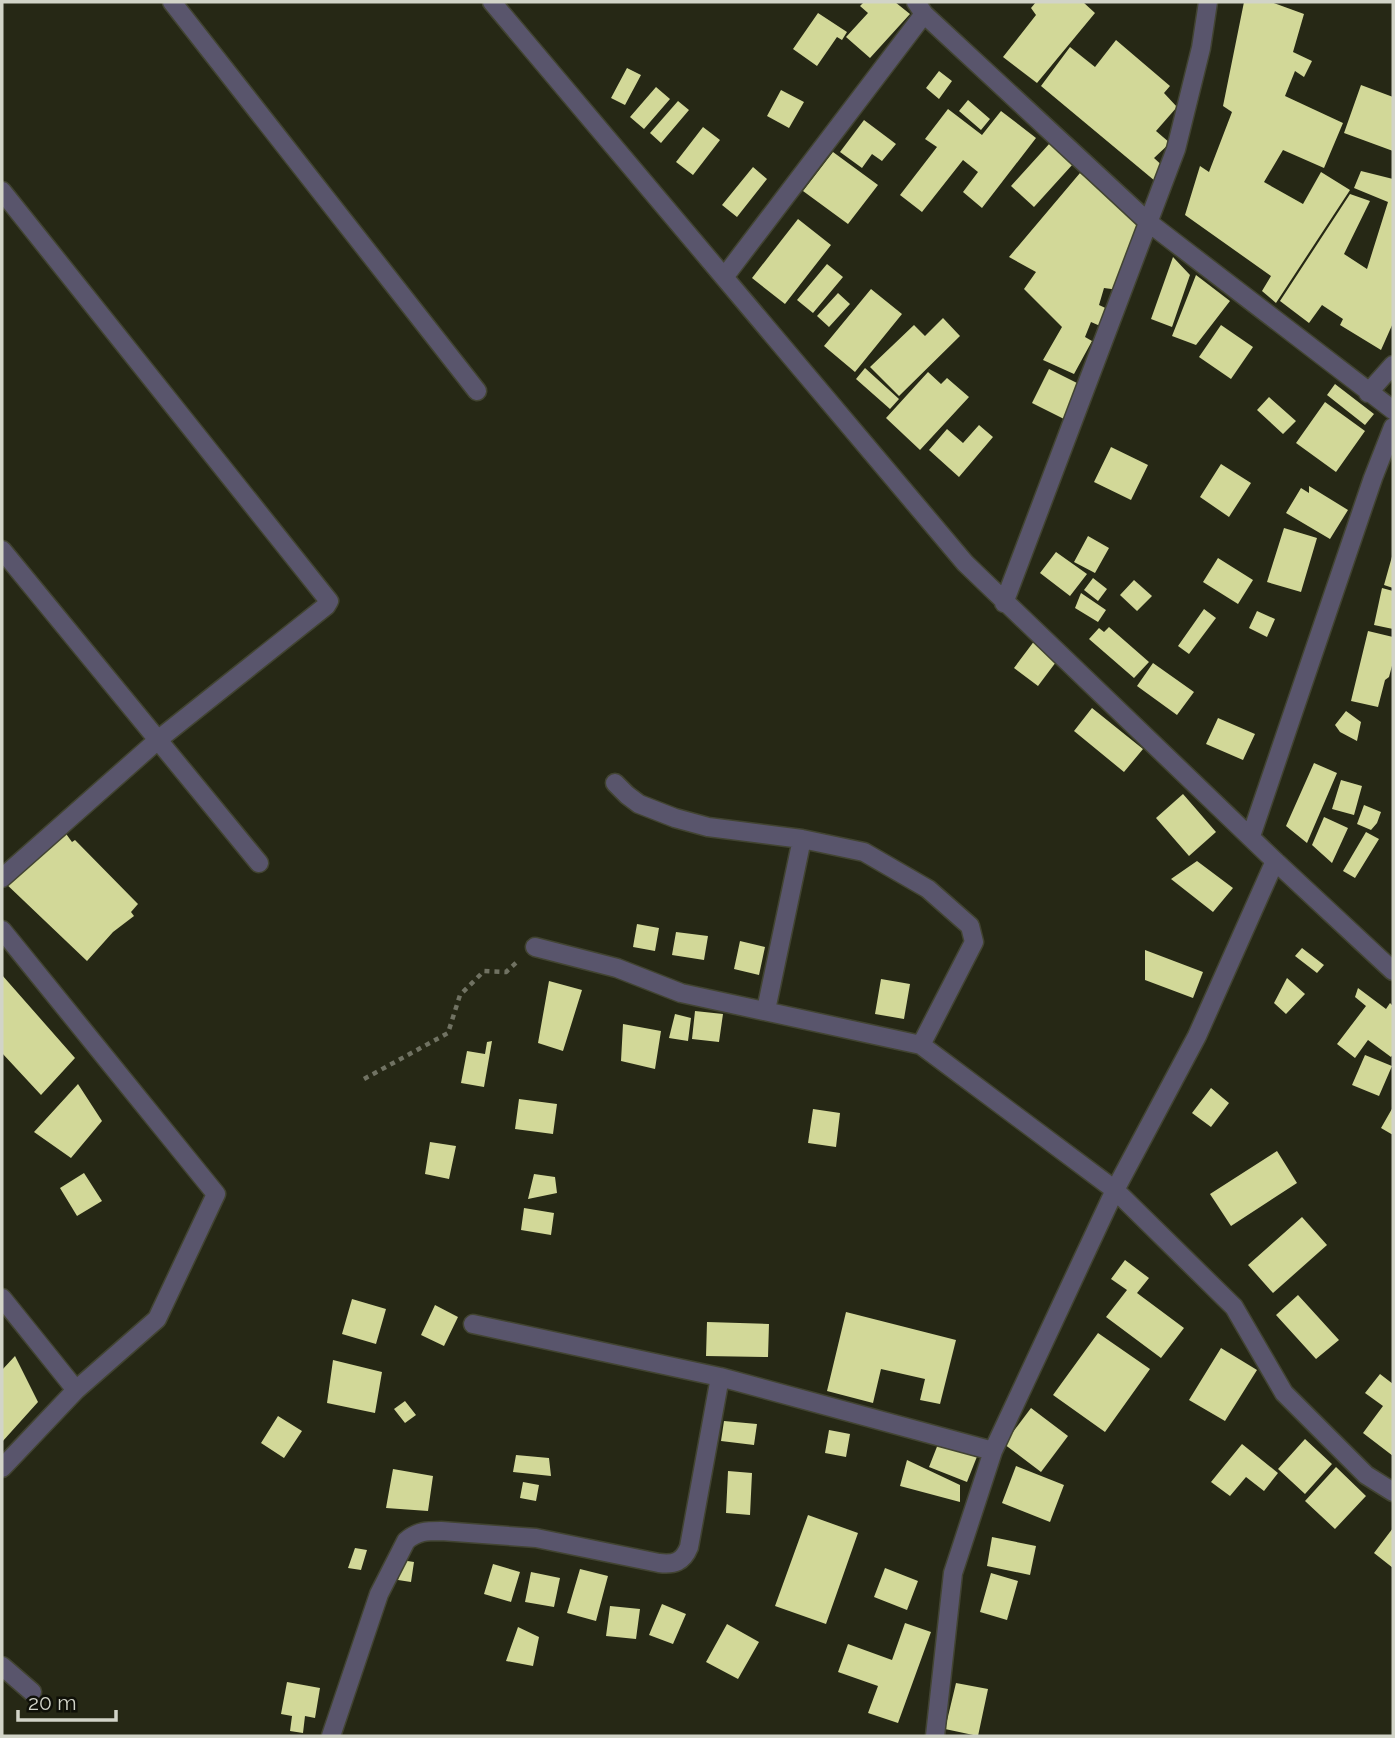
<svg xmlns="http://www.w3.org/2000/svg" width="1395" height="1738" viewBox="0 0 1395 1738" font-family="Raleway,sans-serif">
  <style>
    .building { fill: #d2d898 }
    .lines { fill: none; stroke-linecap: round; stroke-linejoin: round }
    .street-casing { stroke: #424432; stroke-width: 21 }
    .path { stroke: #707262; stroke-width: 4.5; stroke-dasharray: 5 5; stroke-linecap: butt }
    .street { stroke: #59556c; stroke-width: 18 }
  </style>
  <rect width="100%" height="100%" fill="#262815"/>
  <path class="building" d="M864 2H895L910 14 870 58 846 37 868 13 860 6Z
    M1036 2H1083L1095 13 1037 83 1003 57 1036 15 1031 8Z
    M1244 2H1271L1304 14 1293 52 1312 61 1304 77 1295 71 1285 96 1343 123 1324 168 1283 150 1264 182 1303 204 1321 172 1350 190 1276 303 1262 291 1271 276 1185 215 1200 166 1209 172 1232 112 1223 106Z
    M818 13 847 32 842 40 837 37 817 66 793 49Z
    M1116 40 1170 86 1164 93 1177 107 1156 131 1170 143 1154 158 1166 169 1155 181 1041 86 1070 47 1095 67Z
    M627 68 641 75 625 105 611 98Z
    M939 71 952 81 939 99 926 88Z
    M1361 85 1393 97V151L1344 133Z
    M656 87 670 99 644 129 630 117Z
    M781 90 804 102 789 128 767 116Z
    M968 100 990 119 981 130 959 111Z
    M678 101 689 110 661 143 650 133Z
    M948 109 982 135 1001 111 1036 138 982 208 963 192 978 172 963 160 922 212 900 195 937 147 925 139Z
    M864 120 896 144 882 161 872 154 862 168 840 152Z
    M703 127 720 140 693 175 676 162Z
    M1050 143 1073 164 1034 207 1011 186Z
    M833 152 878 185 848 224 803 191Z
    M753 167 767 179 737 217 722 205Z
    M1361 171 1393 179V323L1381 350 1340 325 1343 319 1322 305 1309 323 1280 301 1350 194 1370 201 1344 254 1367 269 1388 202 1354 188Z
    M1080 173 1143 223 1119 290 1104 288 1099 305 1114 312 1107 329 1091 322 1085 337 1092 341 1074 374 1043 360 1062 327 1024 289 1036 272 1009 257Z
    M798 219 831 245 785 304 752 278Z
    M1173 257 1190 275 1172 327 1151 319Z
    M827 264 843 277 813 313 797 300Z
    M1196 275 1230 301 1196 345 1172 336Z
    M871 289 902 314 855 372 824 346Z
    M838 293 850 304 829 327 817 316Z
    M943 318 960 336 899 396 870 367 914 325 925 336Z
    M1221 325 1253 347 1231 379 1199 357Z
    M865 368 899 399 890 409 856 379Z
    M1049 369 1083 386 1066 420 1032 403Z
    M928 372 941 384 947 378 969 397 920 450 886 418Z
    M1335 384 1374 414 1365 425 1327 395Z
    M1269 397 1296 421 1283 434 1257 410Z
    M1325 402 1365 431 1336 472 1296 443Z
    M979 425 993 437 959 477 929 450 947 429 963 443Z
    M1111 447 1148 465 1131 500 1094 482Z
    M1221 464 1251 483 1229 517 1200 497Z
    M1309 486 1348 510 1330 539 1286 513 1301 488 1309 493Z
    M1284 528 1317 538 1301 592 1267 582Z
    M1088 536 1109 548 1095 573 1074 562Z
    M1056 552 1087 574 1070 596 1040 573Z
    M1393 553V588L1384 585Z
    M1218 558 1253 580 1238 604 1203 582Z
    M1093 578 1107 589 1098 601 1084 590Z
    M1134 580 1152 596 1137 611 1120 595Z
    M1382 588 1393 591V629L1374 625Z
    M1081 593 1106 610 1098 622 1075 608Z
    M1204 609 1216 618 1189 654 1178 646Z
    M1257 611 1275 619 1267 637 1249 628Z
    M1109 627 1149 662 1134 678 1089 639 1099 628 1104 632Z
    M1368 631 1393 637V662L1389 677 1385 680 1378 707 1351 701Z
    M1035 640 1059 658 1038 686 1014 668Z
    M1153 663 1194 692 1177 715 1137 686Z
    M1092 708 1143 749 1124 772 1074 731Z
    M1346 711 1361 722 1357 741 1340 732 1335 725Z
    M1218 718 1255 734 1243 760 1206 744Z
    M1314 763 1337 773 1307 843 1286 826Z
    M1341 780 1362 786 1354 815 1332 809Z
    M1183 794 1216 832 1189 856 1156 818Z
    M1364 805 1381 812 1377 823 1371 830 1357 824Z
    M1324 817 1348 828 1332 863 1312 845Z
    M64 831 72 842 75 840 138 904 131 912 134 916 113 932 87 961 2 880 32 864 29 860Z
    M1366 832 1379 839 1355 878 1343 871Z
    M1197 861 1233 888 1213 912 1171 879Z
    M637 924 659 928 655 951 633 947Z
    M676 932 708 936 704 960 672 955Z
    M740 941 765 947 759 975 734 969Z
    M1302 948 1324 965 1317 973 1295 956Z
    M1145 950 1203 972 1193 998 1145 980Z
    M2 975 75 1058 41 1095 2 1053Z
    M1287 978 1305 994 1286 1014 1274 1003Z
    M881 979 910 984 904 1019 875 1014Z
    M549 981 582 990 563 1051 538 1043Z
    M1358 988 1386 1009 1390 1003 1393 1006V1054L1391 1057 1368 1040 1355 1058 1337 1044 1366 1006 1355 997Z
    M695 1011 723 1014 719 1042 692 1039Z
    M675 1014 691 1018 688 1041 669 1038Z
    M623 1024 661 1031 655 1069 621 1061Z
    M492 1041 484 1087 461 1083 467 1051 485 1054 487 1042Z
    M1365 1055 1392 1066 1379 1096 1352 1085Z
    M78 1084 102 1121 71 1158 34 1132Z
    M1211 1088 1229 1103 1211 1127 1192 1113Z
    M519 1099 557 1104 553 1134 515 1129Z
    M1393 1107V1135L1381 1128Z
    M813 1109 840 1113 836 1147 808 1143Z
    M430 1142 456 1146 449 1179 425 1174Z
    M1277 1151 1297 1183 1231 1226 1210 1194Z
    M84 1173 102 1201 77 1216 60 1188Z
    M534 1174 555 1177 557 1193 528 1199Z
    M524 1208 554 1213 551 1235 521 1230Z
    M1302 1217 1327 1245 1273 1293 1248 1265Z
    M1125 1260 1149 1278 1137 1293 1184 1328 1161 1358 1106 1317 1127 1290 1111 1279Z
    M1298 1295 1339 1340 1316 1359 1276 1315Z
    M352 1299 386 1309 376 1344 342 1334Z
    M435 1305 458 1317 444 1346 421 1335Z
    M846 1312 956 1340 940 1404 920 1400 925 1379 881 1369 873 1403 827 1391Z
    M707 1322 769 1324 768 1357 706 1356Z
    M1098 1333 1150 1369 1105 1432 1053 1395Z
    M1221 1348 1257 1370 1225 1421 1189 1400Z
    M15 1356 38 1402 2 1442V1370Z
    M333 1360 382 1372 375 1413 327 1403Z
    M1380 1374 1393 1384V1456L1363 1433 1383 1406 1365 1393Z
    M405 1401 416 1415 405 1423 394 1409Z
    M1031 1408 1068 1436 1041 1472 1004 1444Z
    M278 1416 302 1431 284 1458 261 1443Z
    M724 1421 757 1424 754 1445 721 1441Z
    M829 1430 850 1434 846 1457 825 1453Z
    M940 1439 978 1454 967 1482 929 1467Z
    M1305 1439 1332 1464 1305 1494 1278 1469Z
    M1242 1444 1278 1473 1264 1491 1246 1477 1230 1496 1211 1482Z
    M516 1455 549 1458 551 1476 513 1472Z
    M907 1460 960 1485V1502L900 1486Z
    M1016 1466 1064 1485 1050 1522 1002 1503Z
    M1336 1467 1366 1496 1335 1529 1305 1501Z
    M393 1469 433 1476 428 1511 386 1508Z
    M728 1471 752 1473 750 1515 726 1513Z
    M523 1482 539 1485 536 1501 520 1498Z
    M808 1515 858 1533 826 1624 775 1606Z
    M1393 1528V1568L1374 1553Z
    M992 1537 1036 1546 1030 1575 987 1566Z
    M355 1548 367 1550 361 1570 348 1568Z
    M401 1560 414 1562 411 1582 398 1580Z
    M493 1564 520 1572 511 1602 484 1594Z
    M885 1568 918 1581 907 1610 874 1597Z
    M580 1569 608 1576 596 1621 567 1613Z
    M531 1572 560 1578 554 1607 525 1602Z
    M991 1573 1018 1581 1007 1620 980 1612Z
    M662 1604 686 1614 673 1644 649 1635Z
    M610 1606 640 1609 636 1639 606 1636Z
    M905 1623 931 1632 898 1723 868 1713 878 1686 838 1672 848 1644 892 1660Z
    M727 1624 759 1642 738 1679 706 1662Z
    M518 1627 539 1637 533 1666 506 1661Z
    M287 1682 320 1688 315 1718 305 1716 303 1733 290 1731 292 1716 281 1714Z
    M956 1683 988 1689 978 1736 945 1729Z"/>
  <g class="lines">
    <g class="street-casing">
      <path id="street" d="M172 2 477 391
        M492 2 965 563 1275 861 1393 971
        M916 2 924 14 1148 222 1393 410
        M2 191 329 601 326 606 159 739 2 878
        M725 276 924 14
        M1368 393 1393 365
        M2 550 259 863
        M1004 603 1176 149 1201 48 1208 2
        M615 783 627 795 639 804 675 818 708 827 802 839 864 852 928 889 970 926 974 942 921 1045
        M1251 836 1373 478 1393 427
        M2 930 216 1194 157 1319 76 1390 2 1468
        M535 947 617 968 681 993 921 1045 1115 1190 1234 1307 1284 1393 1366 1475 1393 1492
        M766 1010 802 839
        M2 1298 76 1390
        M473 1324 720 1377 993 1451
        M2 1666 32 1692
        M331 1736 379 1594 406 1541C417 1531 427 1531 441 1531L536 1538 659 1563C674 1565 683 1562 689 1547L720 1377
        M935 1736 953 1573 993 1451 1115 1190 1197 1036 1275 861"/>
    </g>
    <path class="path" d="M364 1079 448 1033 460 995 484 971 506 972 518 961"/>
    <use href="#street" class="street"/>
  </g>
  <rect width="1395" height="1738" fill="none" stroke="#d2d4c8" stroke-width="7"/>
  <path d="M18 1710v10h98v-10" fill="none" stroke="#d2d4c8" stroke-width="3.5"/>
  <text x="28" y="1710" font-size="21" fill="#d2d4c8" stroke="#0f1008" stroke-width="5" paint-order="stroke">20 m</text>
</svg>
